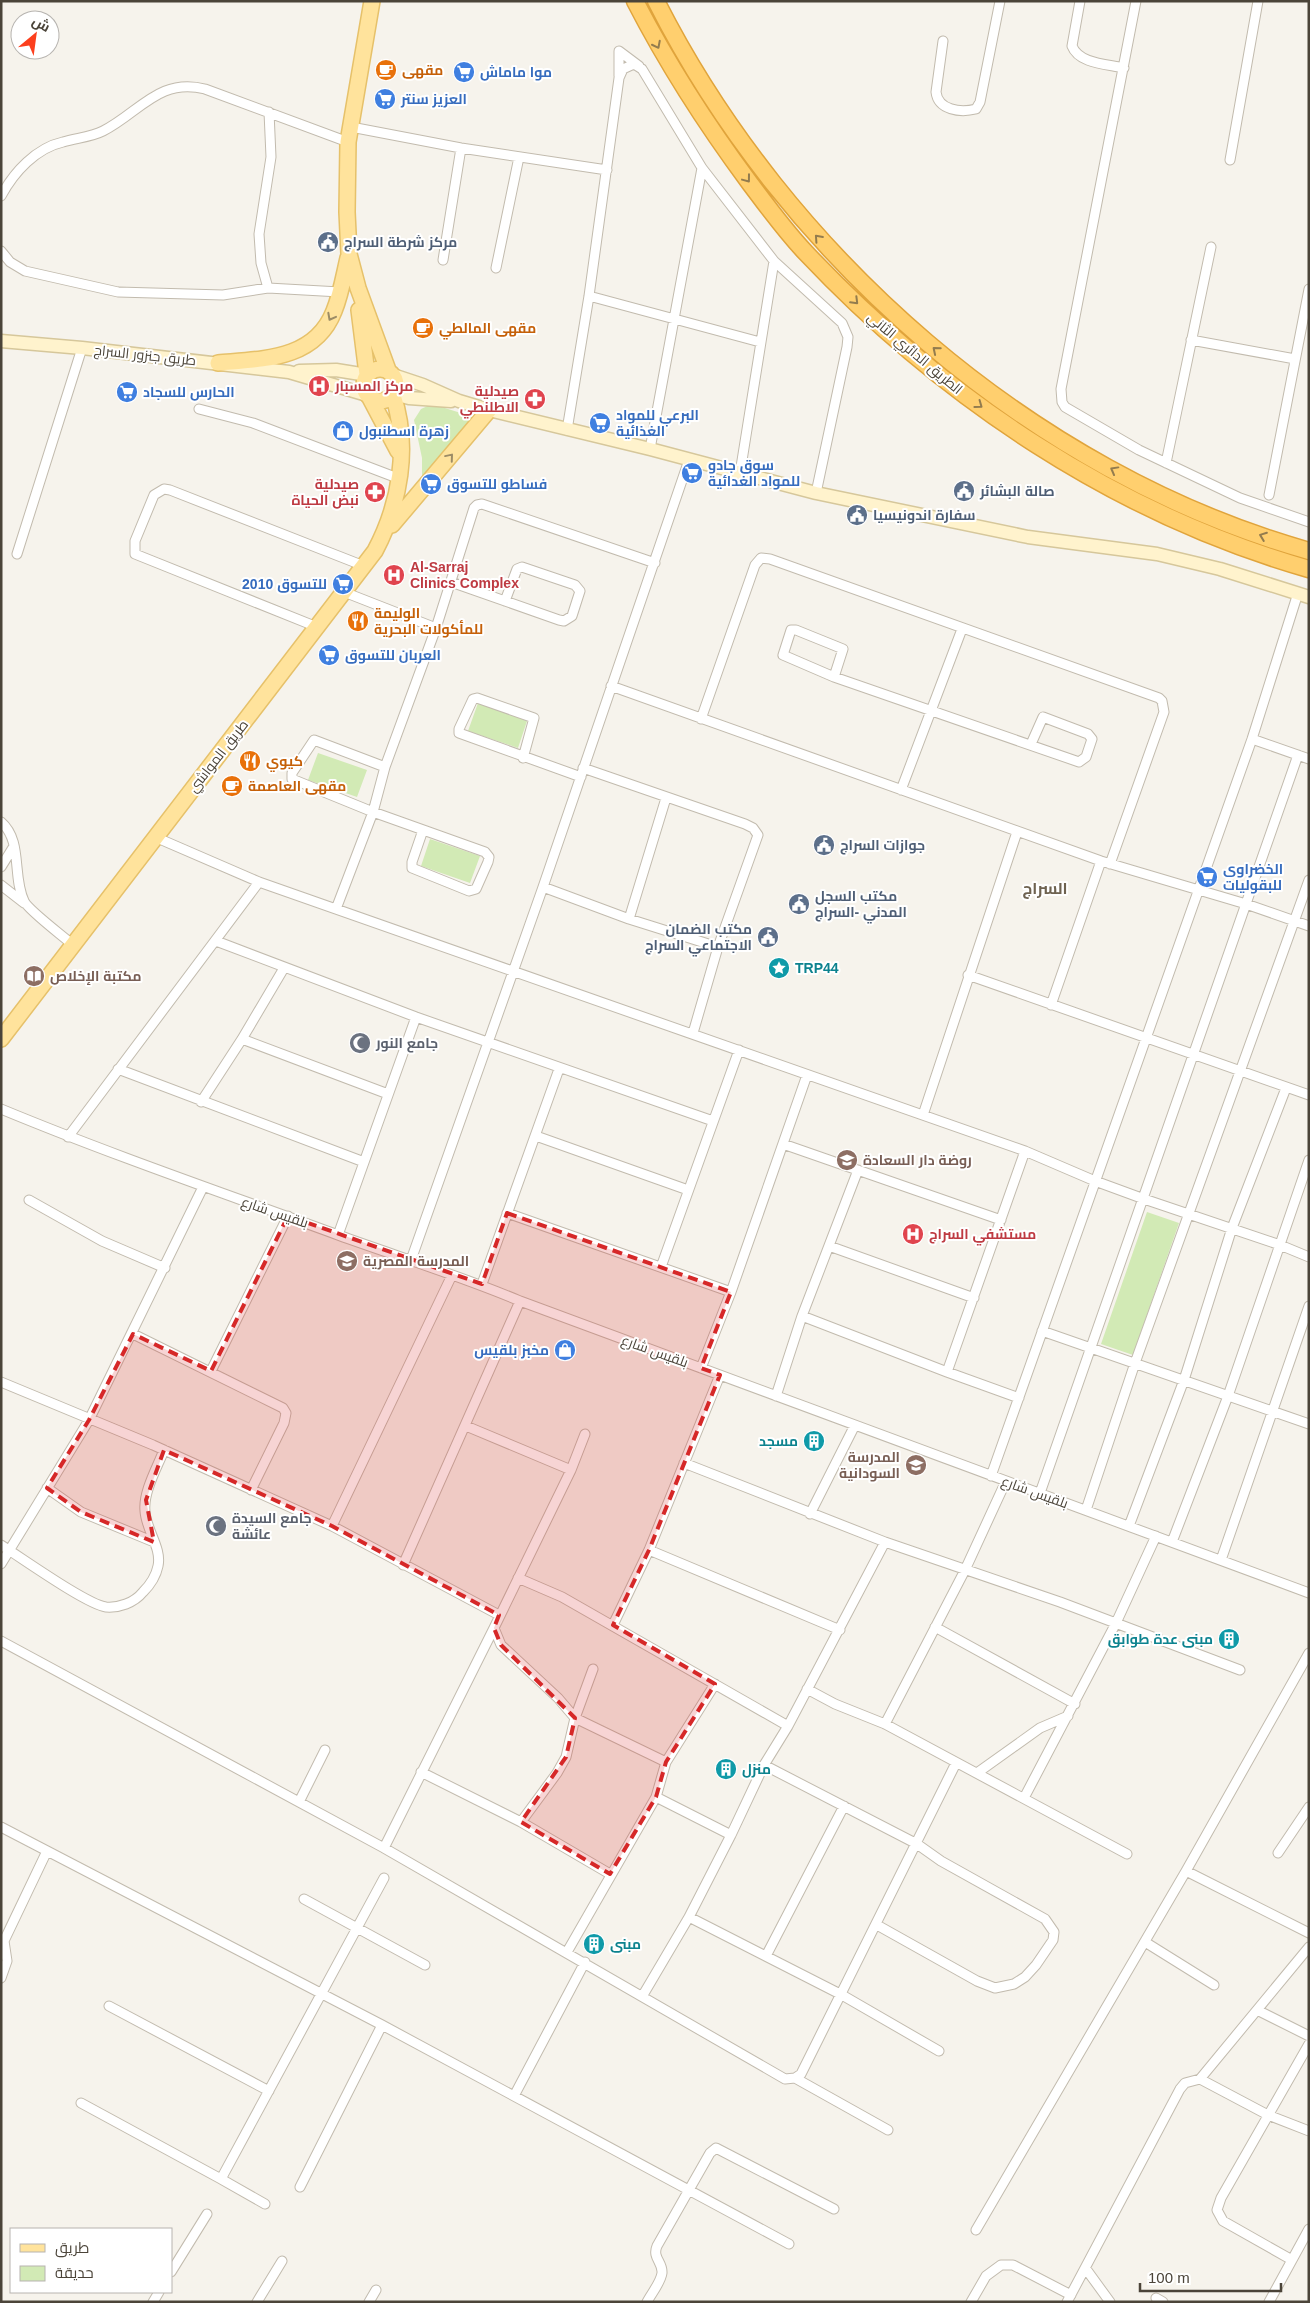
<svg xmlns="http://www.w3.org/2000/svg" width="1310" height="2303" viewBox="0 0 1310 2303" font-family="Helvetica,Cairo,sans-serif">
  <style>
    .green { fill: #d2eab5 }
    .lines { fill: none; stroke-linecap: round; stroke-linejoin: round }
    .street-casing { stroke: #c2bbae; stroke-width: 11 }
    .secondary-casing { stroke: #d6c79b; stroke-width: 15 }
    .primary-casing { stroke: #e6c16a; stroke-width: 18 }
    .highway-casing { stroke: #e0a43c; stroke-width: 19 }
    .street { stroke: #fff; stroke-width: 9 }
    .secondary { stroke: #fff3cd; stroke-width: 12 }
    .primary { stroke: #ffe39c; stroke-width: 15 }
    .highway { stroke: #ffcf6e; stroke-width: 16 }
    .oneway { stroke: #937c4e }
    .oneway2 { stroke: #9c8c66 }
    .marked { fill: #d62828; fill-opacity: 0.2; stroke: #d62828; stroke-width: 4; stroke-dasharray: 10 6; stroke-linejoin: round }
    .labels { text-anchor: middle; stroke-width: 4; stroke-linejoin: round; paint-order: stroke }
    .food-label { font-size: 14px; font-weight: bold; fill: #c56008; stroke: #fff; text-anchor: start }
    .shop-label { font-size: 14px; font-weight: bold; fill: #366cbe; stroke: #fff; text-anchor: start }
    .service-label { font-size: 14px; font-weight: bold; fill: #4e5e75; stroke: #fff; text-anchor: start }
    .street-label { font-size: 14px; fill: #4b4439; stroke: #fff }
    .health-label { font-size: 14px; font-weight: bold; fill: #be3a42; stroke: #fff; text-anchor: start }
    .culture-label { font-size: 14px; font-weight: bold; fill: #0d838f; stroke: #fff; text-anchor: start }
    .education-label { font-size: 14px; font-weight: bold; fill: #785e54; stroke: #fff; text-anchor: start }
    .worship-label { font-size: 14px; font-weight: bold; fill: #5b616d; stroke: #fff; text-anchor: start }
    .quarter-label { font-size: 16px; font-weight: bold; fill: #6e6250; stroke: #fff }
  </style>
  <rect width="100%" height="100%" fill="#f6f3ec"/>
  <path class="green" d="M432 404 480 419 422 486V458L414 420 421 409Z
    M478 703 527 721 518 748 468 731Z
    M318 753 367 770 357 797 308 780Z
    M430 839 480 856 470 883 421 866Z
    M1147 1212 1179 1223 1133 1355 1101 1344Z"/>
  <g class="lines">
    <g class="street-casing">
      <path id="street" d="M1080 1 1072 46C1079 64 1107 64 1124 68
        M1136 1 1061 389 1062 402 1065 407 1139 450 1240 498 1309 522
        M943 41 936 92C938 110 960 113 976 109L980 102 1000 1
        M619 76V51L639 66
        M351 127 461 148 607 170
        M1230 160 1258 1
        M1 196C14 172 36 148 63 142 76 138 91 137 103 131 139 113 159 77 205 89L348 142
        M1 251 10 262 25 271 118 292 223 295 268 288 340 292
        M443 260 461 148
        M496 268 519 157
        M268 288 261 263 259 234 271 157 269 112
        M589 296 760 342
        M1191 340 1295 359
        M199 409 253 423 400 479
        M567 430 589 296 619 78 623 69 634 64 642 69 702 168 774 261 842 323 848 337 847 347 816 493
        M650 449 702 168
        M1166 463 1211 247
        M740 473 774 261
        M1269 495 1309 289
        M17 554 82 348
        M451 582 559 620 564 621 572 616 580 591 575 585 522 567 517 569 505 601
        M344 592 436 628
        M317 627 135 554V541L154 495 164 489 170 490 364 566
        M834 677 843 649 796 630H791L783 655 834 677 1079 762 1086 757 1092 739 1088 734 1043 717 1031 744
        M611 686 1101 861 1246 904 1309 926
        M701 719 755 565 761 558 770 559 1159 698 1162 701 1164 712 1110 864
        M1252 739 1309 759
        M523 758 534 718 477 698 473 699 459 729V733L581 777
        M385 767 314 740 292 773V779L373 812 485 852 489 857 488 862 476 889 469 891 412 868V862L423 830
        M583 768 745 824 753 828 758 835 718 947 693 1033
        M901 790 962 629
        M1 822C23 841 12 876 24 901 28 910 63 936 73 945
        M155 837 259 882 1025 1151 1095 1181 1144 1199 1280 1245 1309 1257
        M1 867 14 846
        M1 885 24 903
        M543 887 629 919 718 947
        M336 909 373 812 385 767 436 628 474 508 477 505 482 504 655 563
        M629 919 666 798
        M216 941 416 1017 713 1121
        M968 975 1309 1095
        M1051 1005 1101 861
        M242 1039 388 1094
        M118 1069 364 1162
        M201 1102 242 1039 284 968
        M1 1109C112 1155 226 1194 338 1235 399 1257 461 1276 520 1301L1309 1593
        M923 1115 1017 832
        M536 1136 688 1190
        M68 1137 259 882
        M783 1144 1001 1220
        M29 1200 102 1241 165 1268
        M507 1213 731 1292
        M338 1235 416 1017
        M829 1246 974 1298
        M411 1260 543 887 689 460
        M661 1267 739 1050
        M482 1284 559 1069
        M802 1316 947 1372 1019 1398
        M1042 1331 1309 1424
        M133 1334 283 1408 286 1413 284 1423 251 1490
        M701 1368 731 1292 807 1075
        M211 1371 288 1216
        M947 1372 1025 1151
        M1 1382 153 1445 332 1526 499 1615
        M776 1396 802 1316 858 1170
        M466 1426 571 1470
        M684 1463 885 1542 1060 1602 1240 1670
        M991 1476 1252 739 1298 593
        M47 1488 81 1512 154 1542
        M1040 1493 1298 755
        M1086 1510 1135 1363 1309 880
        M810 1514 855 1425
        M332 1526 452 1275
        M1129 1526 1184 1380 1232 1228 1286 1088
        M1172 1542 1228 1396 1309 1160
        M1 1545C22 1558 86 1604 106 1607 119 1608 134 1603 143 1592 150 1585 156 1576 158 1566 162 1548 146 1530 145 1511 143 1492 157 1468 164 1450
        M649 1550 840 1630
        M1221 1560 1309 1306
        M1 1564 89 1420 203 1187
        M403 1565 520 1301
        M518 1578 562 1597 788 1726
        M613 1625 649 1550 720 1375
        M935 1627 1075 1704
        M494 1628 501 1645 558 1698 575 1718 666 1762
        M1 1641 384 1848 785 2079 795 2078 801 2074 956 1763
        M807 1689 835 1704 885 1724 1127 1854
        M885 1724 965 1570 1006 1481
        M764 1765 917 1844 941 1861 1045 1919 1054 1932 1053 1940 1036 1965 1025 1977 1014 1984 995 1988 977 1981 877 1925
        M421 1772 521 1822 610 1874
        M977 1773 1040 1728 1068 1716
        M656 1797 731 1835
        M1024 1798 1116 1623 1156 1536
        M299 1802 325 1750
        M521 1822 557 1773 566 1757 575 1718 593 1669
        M1 1827 382 2025 789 2244
        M384 1848 494 1628 571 1470 585 1434
        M1278 1853 1309 1807
        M1186 1871 1309 1933
        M304 1899 425 1965
        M689 1917 842 1995 939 2051
        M1145 1942 1214 1985
        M567 1952 656 1797 666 1762 715 1684
        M766 1956 844 1806
        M1 1978 7 1961 4 1941 47 1851
        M643 1995 689 1917 731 1835 764 1765 788 1726 885 1542
        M109 2006 269 2091
        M1257 2010 1309 2036
        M795 2078 888 2130
        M1200 2079 1309 1947
        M514 2096 585 1962
        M81 2103 221 2179 384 1878
        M221 2179 265 2204
        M300 2187 382 2025
        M976 2230 1186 1871 1309 1653
        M1292 2260 1223 2221 1217 2210 1221 2198 1309 2044
        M1086 2269 1110 2302
        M171 2272 207 2214
        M1156 2298 1163 2302
        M153 2302 159 2292
        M257 2302 282 2261
        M369 2302 376 2290
        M647 2302C651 2294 661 2282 662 2273 663 2262 652 2258 657 2246L710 2153 716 2148 834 2209
        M971 2302 986 2276 1001 2265H1013L1071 2295
        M1067 2302 1180 2089 1185 2083 1200 2079 1268 2115 1309 2131
        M1269 2302 1309 2229"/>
    </g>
    <g class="secondary-casing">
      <path id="secondary" d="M1 341 82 348 289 372 367 395
        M299 371 336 370 367 375
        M393 375 423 385 459 401 489 410 650 449 816 493 1028 537 1157 554 1220 569 1309 597
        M394 394 409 398 451 401"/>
    </g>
    <g class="primary-casing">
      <path id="primary" d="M372 1 348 142 347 212 349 254 358 288 388 370
        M359 310 367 374
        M218 363C263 359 315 360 334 311 341 294 344 275 348 258
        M364 385a16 16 0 1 1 32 0a16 16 0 1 1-32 0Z
        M370 398 398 451
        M392 525 489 410
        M1 1039 375 551C400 504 410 447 393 395"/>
    </g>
    <g class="highway-casing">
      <path id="highway" d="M635 1C668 65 706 124 749 182 767 206 785 231 806 253 943 398 1116 514 1309 569
        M656 1C785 256 1032 473 1309 551"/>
    </g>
    <use href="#street" class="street"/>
    <use href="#secondary" class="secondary"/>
    <use href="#primary" class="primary"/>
    <use href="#highway" class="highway"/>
  </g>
  <defs><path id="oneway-chevron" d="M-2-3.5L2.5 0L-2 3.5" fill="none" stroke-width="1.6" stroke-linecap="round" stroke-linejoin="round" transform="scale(1.25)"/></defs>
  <g class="oneway">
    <use href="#oneway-chevron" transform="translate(657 45) rotate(63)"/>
    <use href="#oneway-chevron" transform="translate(747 179) rotate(53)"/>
    <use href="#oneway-chevron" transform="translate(818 238) rotate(-132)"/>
    <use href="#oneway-chevron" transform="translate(855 301) rotate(45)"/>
    <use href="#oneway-chevron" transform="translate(936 350) rotate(-140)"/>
    <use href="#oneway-chevron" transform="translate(979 405) rotate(36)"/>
    <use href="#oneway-chevron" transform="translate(1114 470) rotate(-151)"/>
    <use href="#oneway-chevron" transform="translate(1263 536) rotate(-159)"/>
  </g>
  <g class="oneway2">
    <use href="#oneway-chevron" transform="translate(331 317) rotate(118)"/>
    <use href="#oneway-chevron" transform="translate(450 457) rotate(-50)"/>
  </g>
  <path class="marked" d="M507 1213 731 1292 701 1368 720 1375 649 1550 613 1625 715 1684 666 1762 656 1797 610 1874 521 1822 566 1757 575 1718 501 1645 494 1628 499 1615 332 1526 164 1450 146 1500 154 1542 81 1512 47 1488 89 1420 133 1334 211 1371 288 1216 482 1284Z"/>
  <defs>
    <g id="cafe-disc" transform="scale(1.125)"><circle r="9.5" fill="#e8710a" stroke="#fff"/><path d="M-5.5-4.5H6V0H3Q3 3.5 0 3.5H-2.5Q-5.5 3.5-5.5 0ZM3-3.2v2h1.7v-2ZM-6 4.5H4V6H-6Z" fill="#fff"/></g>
    <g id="supermarket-disc" transform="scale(1.125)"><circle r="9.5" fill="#3f7fe0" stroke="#fff"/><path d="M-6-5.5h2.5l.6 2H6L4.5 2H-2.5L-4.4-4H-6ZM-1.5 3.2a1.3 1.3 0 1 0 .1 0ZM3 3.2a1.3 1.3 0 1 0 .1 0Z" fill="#fff"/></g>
    <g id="civic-disc" transform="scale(1.125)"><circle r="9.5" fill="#5c6f8a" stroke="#fff"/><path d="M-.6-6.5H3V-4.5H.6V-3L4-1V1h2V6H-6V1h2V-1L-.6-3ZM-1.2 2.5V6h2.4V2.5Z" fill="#fff"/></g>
    <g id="hospital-disc" transform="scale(1.125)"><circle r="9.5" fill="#e0444e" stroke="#fff"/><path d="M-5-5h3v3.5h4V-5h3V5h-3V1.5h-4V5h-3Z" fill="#fff"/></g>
    <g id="pharmacy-disc" transform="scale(1.125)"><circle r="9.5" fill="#e0444e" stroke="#fff"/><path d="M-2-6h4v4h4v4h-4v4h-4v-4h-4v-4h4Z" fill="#fff"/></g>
    <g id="shop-disc" transform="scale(1.125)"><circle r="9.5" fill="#3f7fe0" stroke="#fff"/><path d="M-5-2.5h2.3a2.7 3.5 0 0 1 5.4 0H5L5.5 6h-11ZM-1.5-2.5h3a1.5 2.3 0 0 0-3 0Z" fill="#fff"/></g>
    <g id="restaurant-disc" transform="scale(1.125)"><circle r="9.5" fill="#e8710a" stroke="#fff"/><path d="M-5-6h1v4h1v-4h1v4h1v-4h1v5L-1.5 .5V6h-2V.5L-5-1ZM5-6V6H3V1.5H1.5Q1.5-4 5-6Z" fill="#fff"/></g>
    <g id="sight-disc" transform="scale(1.125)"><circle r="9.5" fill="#0f9aa8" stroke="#fff"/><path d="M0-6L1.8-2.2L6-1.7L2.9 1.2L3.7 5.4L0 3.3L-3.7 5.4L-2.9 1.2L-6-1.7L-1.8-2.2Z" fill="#fff"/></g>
    <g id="library-disc" transform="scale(1.125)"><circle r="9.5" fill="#8d6e63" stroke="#fff"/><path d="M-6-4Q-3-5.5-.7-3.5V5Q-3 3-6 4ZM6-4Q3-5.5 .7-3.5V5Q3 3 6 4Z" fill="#fff"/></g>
    <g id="mosque-disc" transform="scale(1.125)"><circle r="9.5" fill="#6b7280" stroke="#fff"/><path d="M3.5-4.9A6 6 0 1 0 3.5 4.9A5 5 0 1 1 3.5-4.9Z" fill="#fff"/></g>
    <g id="school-disc" transform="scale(1.125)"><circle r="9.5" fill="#8d6e63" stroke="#fff"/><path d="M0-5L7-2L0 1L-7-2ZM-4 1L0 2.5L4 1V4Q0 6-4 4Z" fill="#fff"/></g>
    <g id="building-disc" transform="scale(1.125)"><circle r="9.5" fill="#0f9aa8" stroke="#fff"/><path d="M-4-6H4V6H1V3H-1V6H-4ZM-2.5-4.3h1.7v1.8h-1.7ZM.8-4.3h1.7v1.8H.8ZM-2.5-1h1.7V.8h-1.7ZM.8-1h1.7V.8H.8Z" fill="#fff"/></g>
  </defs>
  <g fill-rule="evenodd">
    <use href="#cafe-disc" x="386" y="70"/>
    <use href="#supermarket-disc" x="464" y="72"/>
    <use href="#supermarket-disc" x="385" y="99"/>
    <use href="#civic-disc" x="328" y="242"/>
    <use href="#cafe-disc" x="423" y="328"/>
    <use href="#hospital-disc" x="319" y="386"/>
    <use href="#supermarket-disc" x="127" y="392"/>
    <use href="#pharmacy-disc" x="535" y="399"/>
    <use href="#supermarket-disc" x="600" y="423"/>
    <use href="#shop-disc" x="343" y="431"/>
    <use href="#supermarket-disc" x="692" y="473"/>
    <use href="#supermarket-disc" x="431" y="484"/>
    <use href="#civic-disc" x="964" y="491"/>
    <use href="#pharmacy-disc" x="375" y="492"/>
    <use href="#civic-disc" x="857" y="515"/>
    <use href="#hospital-disc" x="394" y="575"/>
    <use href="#supermarket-disc" x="343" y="584"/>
    <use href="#restaurant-disc" x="358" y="621"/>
    <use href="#supermarket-disc" x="329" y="655"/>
    <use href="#restaurant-disc" x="250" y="761"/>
    <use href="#cafe-disc" x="232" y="786"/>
    <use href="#civic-disc" x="824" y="845"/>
    <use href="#supermarket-disc" x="1207" y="877"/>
    <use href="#civic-disc" x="799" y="904"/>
    <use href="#civic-disc" x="768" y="937"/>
    <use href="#sight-disc" x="779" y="968"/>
    <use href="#library-disc" x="34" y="976"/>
    <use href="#mosque-disc" x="360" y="1043"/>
    <use href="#school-disc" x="847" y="1160"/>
    <use href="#hospital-disc" x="913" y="1234"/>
    <use href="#school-disc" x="347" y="1261"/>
    <use href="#shop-disc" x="565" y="1350"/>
    <use href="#building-disc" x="814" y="1441"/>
    <use href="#school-disc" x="916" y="1465"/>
    <use href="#mosque-disc" x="216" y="1526"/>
    <use href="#building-disc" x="1229" y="1639"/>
    <use href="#building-disc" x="726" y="1769"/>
    <use href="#building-disc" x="594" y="1944"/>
  </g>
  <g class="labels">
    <g class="food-label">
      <text x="402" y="75">مقهى</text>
      <text x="439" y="333">مقهى المالطي</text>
      <text x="374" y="618">الوليمة<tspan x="374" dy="16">للمأكولات البحرية</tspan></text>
      <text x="266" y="766">كيوي</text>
      <text x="248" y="791">مقهى العاصمة</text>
    </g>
    <g class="shop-label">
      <text x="480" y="77">موا ماماش</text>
      <text x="401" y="104">العزيز سنتر</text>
      <text x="143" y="397">الحارس للسجاد</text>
      <text x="616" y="420">البرعي للمواد<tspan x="616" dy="16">الغذائية</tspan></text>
      <text x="359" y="436">زهرة اسطنبول</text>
      <text x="708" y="470">سوق جادو<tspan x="708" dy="16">للمواد الغدائية</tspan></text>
      <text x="447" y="489">فساطو للتسوق</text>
      <text x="327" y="589" text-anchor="end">2010 للتسوق</text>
      <text x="345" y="660">العربان للتسوق</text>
      <text x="1223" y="874">الخضراوى<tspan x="1223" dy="16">للبقوليات</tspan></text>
      <text x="549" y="1355" text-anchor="end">مخبز بلقيس</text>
    </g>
    <g class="service-label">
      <text x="344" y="247">مركز شرطة السراج</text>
      <text x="980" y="496">صالة البشائر</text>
      <text x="873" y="520">سفارة اندونيسيا</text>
      <text x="840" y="850">جوازات السراج</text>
      <text x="815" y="901">مكتب السجل<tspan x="815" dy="16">المدني -السراج</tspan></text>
      <text x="752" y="934" text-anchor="end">مكتب الضمان<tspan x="752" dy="16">الاجتماعي السراج</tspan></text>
    </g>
    <g class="street-label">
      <text transform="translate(915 353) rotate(40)" y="5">الطريق الدائري الثاني</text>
      <text transform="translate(145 355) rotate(6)" y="5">طريق جنزور السراج</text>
      <text transform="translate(218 756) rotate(-52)" y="5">طريق المواشي</text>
      <text transform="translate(275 1212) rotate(19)" y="5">بلقيس شارع</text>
      <text transform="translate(655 1351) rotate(20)" y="5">بلقيس شارع</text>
      <text transform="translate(1035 1492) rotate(20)" y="5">بلقيس شارع</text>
    </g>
    <g class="health-label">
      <text x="335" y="391">مركز المسبار</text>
      <text x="519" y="396" text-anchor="end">صيدلية<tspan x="519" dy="16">الاطلنطي</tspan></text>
      <text x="359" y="489" text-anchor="end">صيدلية<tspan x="359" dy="16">نبض الحياة</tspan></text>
      <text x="410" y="572">Al-Sarraj<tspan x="410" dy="16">Clinics Complex</tspan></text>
      <text x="929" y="1239">مستشفي السراج</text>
    </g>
    <g class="culture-label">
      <text x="795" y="973">TRP44</text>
      <text x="798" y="1446" text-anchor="end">مسجد</text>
      <text x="1213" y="1644" text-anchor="end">مبنى عدة طوابق</text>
      <text x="742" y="1774">منزل</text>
      <text x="610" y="1949">مبنى</text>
    </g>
    <g class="education-label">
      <text x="50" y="981">مكتبة الإخلاص</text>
      <text x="863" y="1165">روضة دار السعادة</text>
      <text x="363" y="1266">المدرسة المصرية</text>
      <text x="900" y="1462" text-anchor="end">المدرسة<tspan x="900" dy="16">السودانية</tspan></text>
    </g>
    <g class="worship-label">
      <text x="376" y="1048">جامع النور</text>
      <text x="232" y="1523">جامع السيدة<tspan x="232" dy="16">عائشة</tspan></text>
    </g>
    <g class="quarter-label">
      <text x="1045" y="894">السراج</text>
    </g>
  </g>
  <rect width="1310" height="2303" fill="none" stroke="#4b4439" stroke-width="5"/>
  <rect x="10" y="2228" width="162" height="65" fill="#ffffff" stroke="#b7b4b0"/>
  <rect x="20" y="2244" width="25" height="8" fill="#ffe39c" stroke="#b7b4b0"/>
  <text x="55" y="2253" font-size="15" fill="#4b4439">طريق</text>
  <rect x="20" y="2266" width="25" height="15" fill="#d2eab5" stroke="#b7b4b0"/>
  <text x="55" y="2278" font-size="15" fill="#4b4439">حديقة</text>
  <g transform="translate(35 35) rotate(29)"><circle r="24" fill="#ffffff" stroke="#b7b4b0"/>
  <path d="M0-4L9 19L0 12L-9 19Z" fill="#fc3f1d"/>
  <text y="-8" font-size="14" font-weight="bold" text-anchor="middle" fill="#4b4439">ش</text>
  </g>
  <path d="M1140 2283v8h141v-8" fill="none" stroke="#4b4439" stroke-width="2.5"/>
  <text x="1148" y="2283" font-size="15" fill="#4b4439" stroke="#ffffff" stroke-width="4" paint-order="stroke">100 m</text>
</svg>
